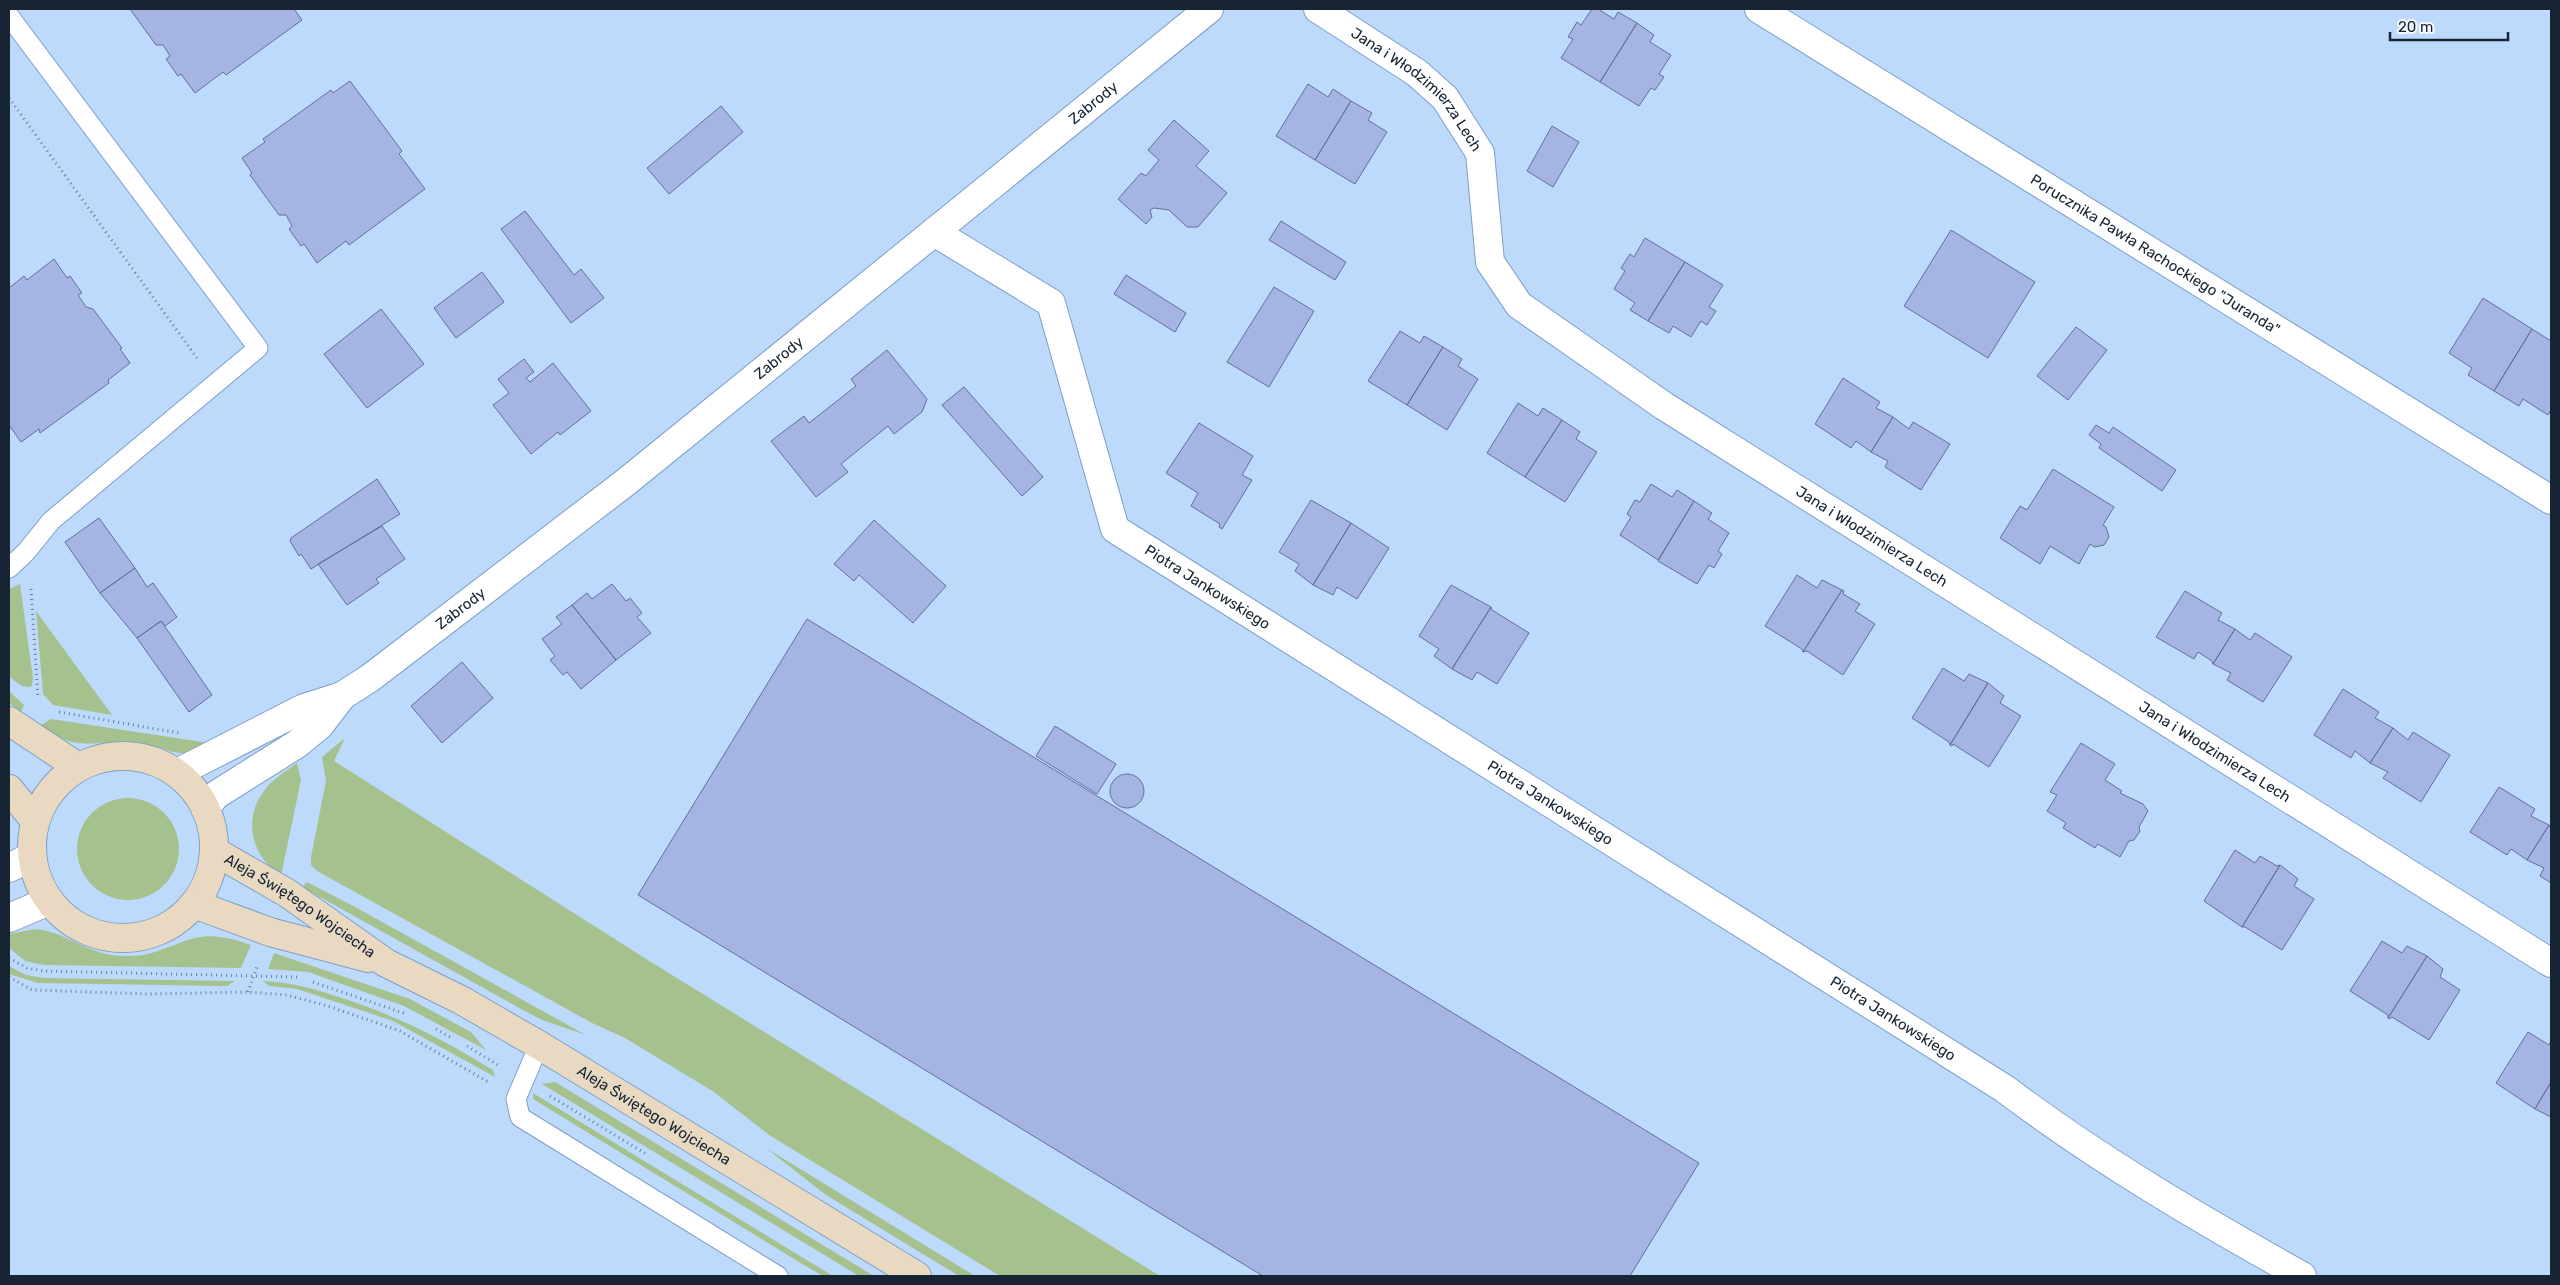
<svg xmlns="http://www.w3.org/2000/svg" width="2560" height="1285" viewBox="0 0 2560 1285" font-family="Rubik,sans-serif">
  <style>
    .green { fill: #a5c28e }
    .building { fill: #a6b4e4; stroke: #636f9b }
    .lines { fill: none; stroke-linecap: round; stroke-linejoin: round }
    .lane-casing { stroke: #7c9fc7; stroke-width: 21 }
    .street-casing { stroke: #7c9fc7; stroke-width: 30 }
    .secondary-casing { stroke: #7c9fc7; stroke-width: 30 }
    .path { stroke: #6a7f98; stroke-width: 3; stroke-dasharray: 1 4; stroke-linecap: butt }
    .lane { stroke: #fff; stroke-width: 19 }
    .street { stroke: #fff; stroke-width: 28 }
    .secondary { stroke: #e9d9c1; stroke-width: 28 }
    .labels { text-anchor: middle; stroke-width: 5; stroke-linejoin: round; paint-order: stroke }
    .street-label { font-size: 15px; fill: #162433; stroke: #f5f8fd }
  </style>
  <rect width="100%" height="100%" fill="#bddafc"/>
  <path class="green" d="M20 584 33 678 32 686C23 690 15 681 9 676V589Z
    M36 611 112 715 53 705 43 694Z
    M9 691 24 705 21 712 9 703Z
    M51 719 209 743C205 745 200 750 196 752 179 758 154 744 136 742 98 739 76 755 41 725Z
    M345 738 334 761 651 962 1160 1276H1000L769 1135 714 1092 625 1038 592 1023 317 871 311 865V857L326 781 322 757Z
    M297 763 301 780 281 876C252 857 242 820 264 791 271 780 286 771 297 763Z
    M77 849a51 51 0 1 1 102 0a51 51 0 1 1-102 0Z
    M307 882 357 908 586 1035 542 1020 521 1009 302 887Z
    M35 929C59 931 77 945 99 952 110 956 122 956 133 956 156 955 174 943 195 938 214 933 234 939 251 945L241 968 44 965 25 961 9 948V934Z
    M274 953 410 999 471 1032 486 1050 404 1006 308 972 268 969Z
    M9 966 26 975 43 978 235 981 227 986 38 983 9 974Z
    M263 981C293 982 317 990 345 999 402 1018 442 1039 493 1070L495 1077 393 1021 297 989 269 986Z
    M555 1082 874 1276H859L542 1084Z
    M533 1093 833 1276H823L799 1262 533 1099Z
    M766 1148 975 1276H959L826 1195Z"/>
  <path class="building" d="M130 9H294L302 20 226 75 223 72 195 93 181 74 178 76 166 59 170 56 163 45H156Z
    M1592 9H1598L1614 19 1618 12 1637 23 1600 82 1561 58 1573 39 1568 37 1577 22 1581 25Z
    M1637 23 1654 35 1650 42 1671 55 1659 74 1664 77 1655 90 1651 88 1639 106 1600 82Z
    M350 81 402 151 399 154 425 189 349 245 346 241 317 263 304 244 301 246 289 229 292 226 286 215H279L250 175 252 173 242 158 265 142 263 139 331 90 333 93Z
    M1308 84 1328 97 1333 89 1351 101 1315 160 1276 136Z
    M1351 101 1372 113 1368 120 1387 132 1355 184 1315 160Z
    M721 106 743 132 669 194 647 168Z
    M1174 120 1209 151 1196 166 1227 193 1198 227H1187L1169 210 1154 208 1150 210 1152 217 1146 224 1118 199 1141 173 1146 176 1159 160 1148 150Z
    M1552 126 1579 142 1553 187 1527 171Z
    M525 211 574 275 581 269 604 298 571 323 501 229Z
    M1281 221 1346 262 1335 280 1269 240Z
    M1951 230 2035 282 1988 358 1904 306Z
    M1645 238 1685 262 1648 321 1630 310 1635 303 1614 289 1625 271 1621 268 1630 254 1634 257Z
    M54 259 67 278 70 276 82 293 78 295 86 307 93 309 122 348 120 349 130 363 108 380 109 383 40 433 39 429 21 442 9 425V288L24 276 27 280Z
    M1685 262 1723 285 1709 307 1716 311 1707 325 1701 321 1691 337 1673 326 1669 333 1648 321Z
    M482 272 504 302 456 338 434 308Z
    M1126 275 1186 313 1175 332 1114 294Z
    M1274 287 1314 311 1269 387 1227 362Z
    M2483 298 2532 329 2494 391 2468 375 2472 368 2449 353Z
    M381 309 424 364 367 408 324 354Z
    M2076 327 2107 350 2068 400 2037 376Z
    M2532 329 2551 341V410L2548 415 2523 399 2519 406 2494 391Z
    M1400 331 1420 343 1424 336 1443 347 1407 405 1368 381Z
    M1443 347 1462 359 1458 366 1478 379 1447 430 1407 405Z
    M887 350 927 399 922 412 894 434 888 426 841 464 848 472 816 497 771 441 804 416 809 423 856 386 851 379Z
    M524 359 534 372 526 378 530 382 553 363 591 411 560 435 558 432 531 454 493 405 509 393 498 379Z
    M1843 378 1880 402 1876 408 1893 417 1871 452 1856 441 1851 448 1815 424Z
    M964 387 1043 477 1022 496 942 405Z
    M1518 403 1538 416 1543 408 1562 420 1525 477 1487 453Z
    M1893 417 1909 429 1913 422 1950 444 1921 490 1885 467 1888 461 1871 452Z
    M1562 420 1580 432 1576 439 1597 452 1565 502 1525 477Z
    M1199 423 1253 456 1242 475 1252 480 1222 529 1219 527 1220 524 1191 506 1198 493 1166 473Z
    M2096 425 2109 433 2113 427 2176 470 2162 491 2099 448 2101 444 2089 435Z
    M2053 469 2114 507 2103 525 2106 527 2109 537 2104 545 2094 547 2090 544 2079 564 2050 546 2040 564 2000 538 2020 506 2027 510Z
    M377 479 400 514 311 569 301 554 299 556 290 541 291 538Z
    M1651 484 1672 497 1677 490 1694 501 1658 560 1620 535 1631 517 1627 514 1635 500 1640 502Z
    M1311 500 1351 523 1313 585 1295 571 1299 564 1279 552Z
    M1694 501 1712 513 1708 519 1729 533 1718 551 1722 554 1714 568 1709 565 1697 584 1658 561Z
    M99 518 135 568 100 593 65 542Z
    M874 520 946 586 913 623 859 575 854 581 834 564Z
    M1351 523 1389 548 1357 599 1337 587 1333 595 1313 585Z
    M382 526 405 559 376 579 379 583 347 605 318 564Z
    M135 568 147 587 153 583 177 617 165 626 161 621 137 638 100 593Z
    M1797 575 1817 588 1822 580 1842 590 1803 652 1802 649 1765 626Z
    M612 584 626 601 630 598 642 613 637 617 651 633 616 660 572 605 587 593 592 599Z
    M1451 585 1491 607 1452 669 1434 656 1439 649 1419 636Z
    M1842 590 1844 591 1843 594 1860 604 1855 611 1875 624 1843 675 1807 651 1803 652Z
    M2185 591 2222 613 2218 620 2235 629 2213 664 2212 661 2198 652 2194 659 2156 637Z
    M572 605 616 660 581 689 567 672 563 675 550 660 555 656 542 639 562 624 556 617Z
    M1491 607 1492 610 1529 633 1497 684 1477 672 1472 680 1452 669Z
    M807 619 1699 1163 1630 1276H1263L638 895Z
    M161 621 212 695 189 712 137 638Z
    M2235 629 2250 640 2255 633 2292 657 2263 702 2227 680 2231 673 2213 664Z
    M462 662 493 698 442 743 411 706Z
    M1943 668 1964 681 1969 674 1988 683 1950 745 1949 742 1912 718Z
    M1988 683 2004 696 2000 703 2021 716 1989 767 1953 744 1952 746 1950 745Z
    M2343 689 2379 712 2375 718 2393 728 2370 763 2355 751 2351 758 2314 735Z
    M1055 726 1116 764 1097 794 1036 756Z
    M2393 728 2408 740 2413 732 2450 755 2421 802 2383 778 2388 772 2370 763Z
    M2081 743 2115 764 2105 780 2122 791 2120 793 2143 804 2148 811 2139 827 2140 831 2134 840 2129 841 2120 857 2098 844 2095 848 2063 828 2066 823 2047 811 2057 795 2050 792Z
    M1110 791a17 17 0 1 1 34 0a17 17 0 1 1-34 0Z
    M2499 787 2535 809 2531 816 2549 825 2527 860 2511 849 2507 855 2470 832Z
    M2549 825 2551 828V883L2540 876 2544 868 2527 860Z
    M2235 850 2255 863 2260 856 2277 866 2280 865 2242 927 2204 901Z
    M2280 865 2298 879 2294 886 2314 899 2282 950 2245 927H2242Z
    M2382 941 2402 953 2407 946 2427 956 2388 1018V1015L2350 991Z
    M2427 956 2443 969 2440 977 2460 990 2429 1040 2392 1017 2390 1019 2388 1018Z
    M2528 1032 2549 1045 2551 1040V1082L2535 1109 2496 1083Z
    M2551 1082V1117L2535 1109Z"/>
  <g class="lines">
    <g class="lane-casing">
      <path id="lane" d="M9 16 258 348 51 521 26 552 9 568
        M539 1045 516 1099 520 1117 778 1276"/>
    </g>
    <g class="street-casing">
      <g id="street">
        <path id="s1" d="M1318 9 1417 73 1445 98 1480 153 1490 262 1519 305 1664 406 2551 963"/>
        <path id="s2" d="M1759 9 2551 500"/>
        <path id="s3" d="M934 232 1051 303 1115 529 2005 1089C2099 1160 2200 1219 2302 1276"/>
        <path id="s4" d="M177 773 304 708 342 696 370 678 626 482 1209 9"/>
        <path d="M205 808 216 795 297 744 319 726 342 696"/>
        <path d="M9 868 32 856"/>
        <path d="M9 918 49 901"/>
      </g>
    </g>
    <g class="secondary-casing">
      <g id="secondary">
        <path d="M9 721 78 767"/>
        <circle cx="123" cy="847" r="91"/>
        <path d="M9 789 35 821"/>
        <path id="s5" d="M214 851 287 893 386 963 461 1000 539 1045 917 1276"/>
        <path d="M194 904 270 932 368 958"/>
      </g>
    </g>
    <path class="path" d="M9 98 197 358
      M31 589 38 698
      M59 712 179 733
      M9 958 27 968 44 971 297 977
      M9 977 32 990 149 994 248 992 287 995 328 1006 400 1031 490 1083
      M313 982 406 1014
      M248 992 258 964
      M436 1029 450 1037
      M467 1046 498 1065
      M550 1096 648 1155"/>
    <use href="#lane" class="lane"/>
    <use href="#street" class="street"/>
    <use href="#secondary" class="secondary"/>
  </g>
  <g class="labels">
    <g class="street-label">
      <text dy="5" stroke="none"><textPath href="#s1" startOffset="129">Jana i Włodzimierza Lech</textPath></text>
      <text dy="5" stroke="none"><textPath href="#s4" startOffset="1140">Zabrody</textPath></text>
      <text dy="5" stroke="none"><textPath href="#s2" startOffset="466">Porucznika Pawła Rachockiego "Juranda"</textPath></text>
      <text dy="5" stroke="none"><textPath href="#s4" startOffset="735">Zabrody</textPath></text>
      <text dy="5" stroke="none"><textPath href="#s1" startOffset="804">Jana i Włodzimierza Lech</textPath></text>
      <text dy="5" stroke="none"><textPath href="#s3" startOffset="481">Piotra Jankowskiego</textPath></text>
      <text dy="5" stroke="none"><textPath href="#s4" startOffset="330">Zabrody</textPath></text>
      <text dy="5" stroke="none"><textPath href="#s1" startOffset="1209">Jana i Włodzimierza Lech</textPath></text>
      <text dy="5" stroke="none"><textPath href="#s3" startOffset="886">Piotra Jankowskiego</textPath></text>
      <text dy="5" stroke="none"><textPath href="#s5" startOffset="102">Aleja Świętego Wojciecha</textPath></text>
      <text dy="5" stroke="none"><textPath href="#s3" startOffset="1291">Piotra Jankowskiego</textPath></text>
      <text dy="5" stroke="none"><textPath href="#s5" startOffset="514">Aleja Świętego Wojciecha</textPath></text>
    </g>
  </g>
  <rect width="2560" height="1285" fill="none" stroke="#162433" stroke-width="20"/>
  <path d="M2390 32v8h118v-8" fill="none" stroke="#162433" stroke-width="2.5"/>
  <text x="2398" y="32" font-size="15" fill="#162433" stroke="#f5f8fd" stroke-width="4" paint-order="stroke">20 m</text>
</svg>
